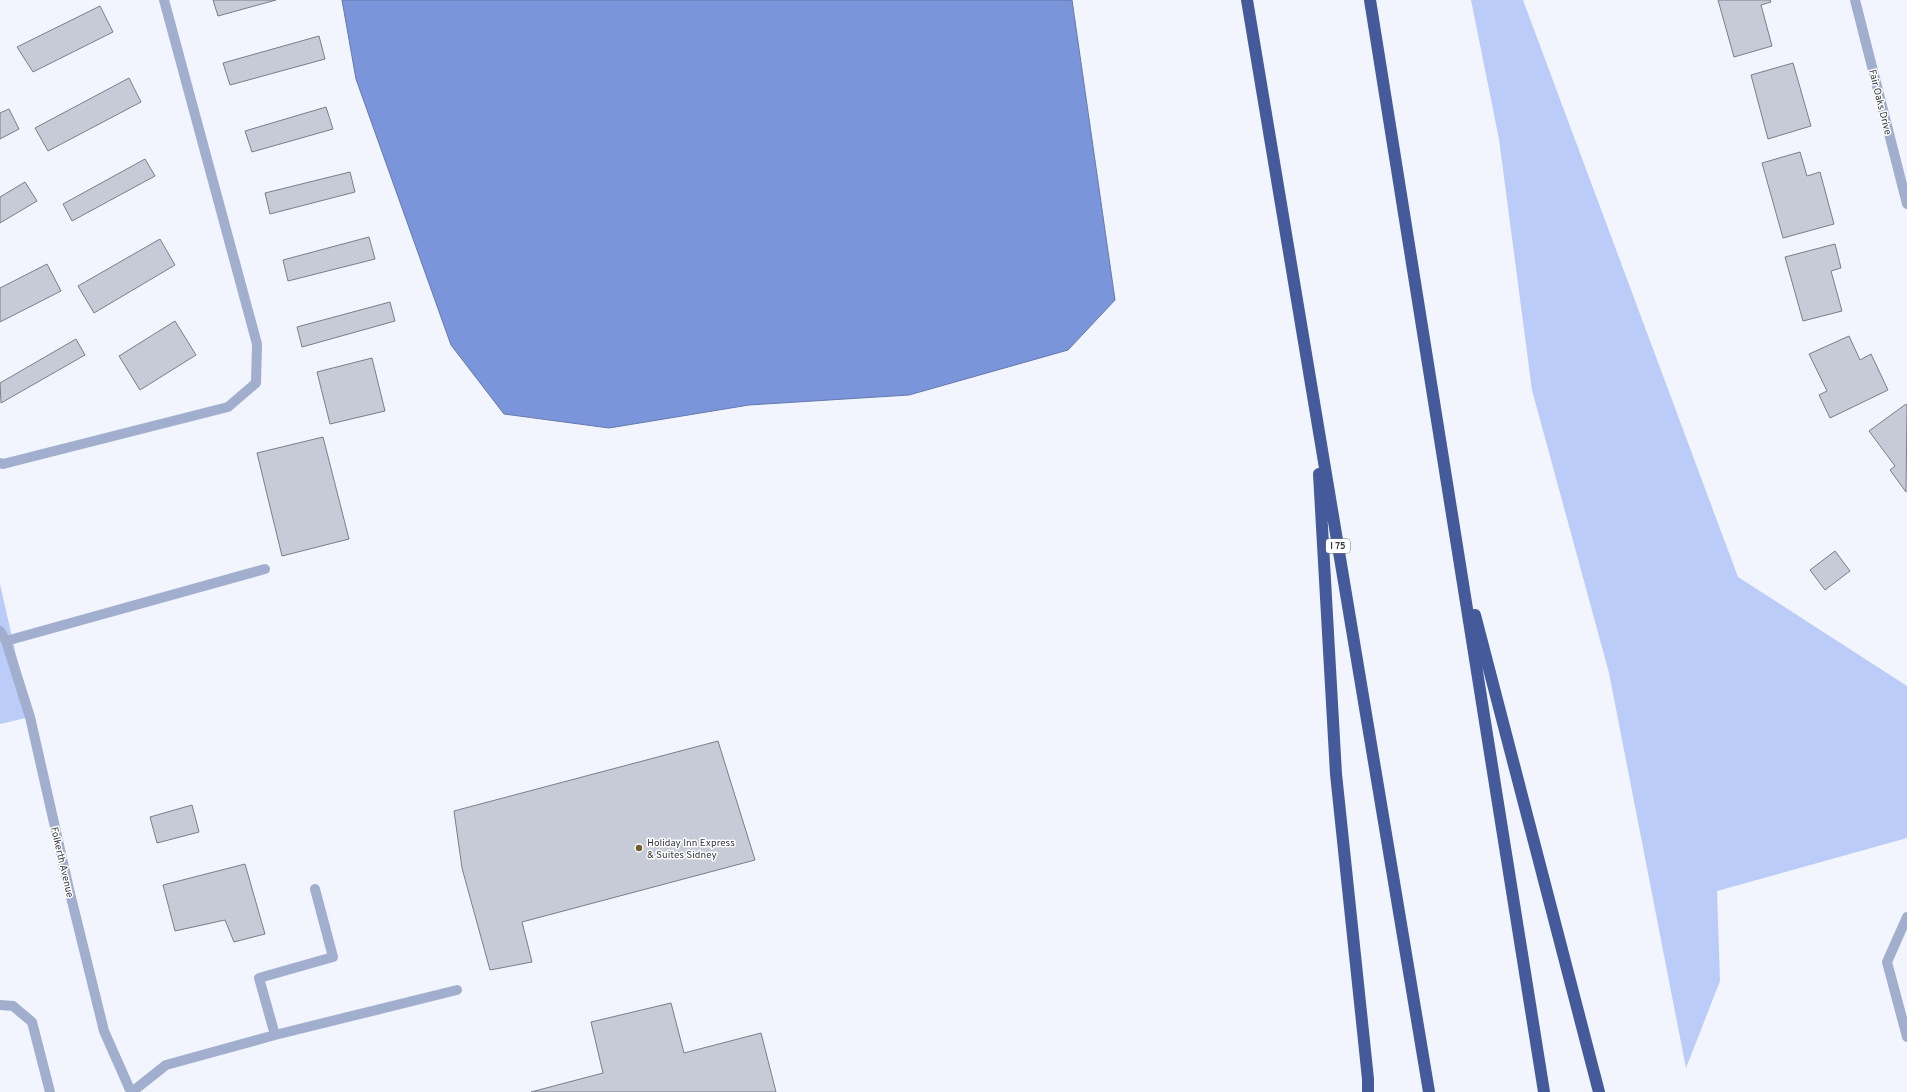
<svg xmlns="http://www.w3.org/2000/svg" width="1907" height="1092" viewBox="0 0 1907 1092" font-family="Overpass,sans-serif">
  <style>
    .green { fill: #baccf7 }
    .water { fill: #7a95da; stroke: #6679ab }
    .building { fill: #c6cbd7; stroke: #797e89 }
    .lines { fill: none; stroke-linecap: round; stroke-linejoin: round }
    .minor { stroke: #a1aece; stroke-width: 10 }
    .highway { stroke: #445a9a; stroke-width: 12 }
    .poi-dot { fill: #725e2d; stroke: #fff; stroke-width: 1.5 }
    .labels { text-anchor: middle; stroke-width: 3; stroke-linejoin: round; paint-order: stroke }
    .shield { fill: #fff; stroke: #737478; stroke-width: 1 }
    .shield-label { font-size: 9px; font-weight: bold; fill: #37393e }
    .street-label { font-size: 10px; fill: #37393e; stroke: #fff }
    .poi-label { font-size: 10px; fill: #37393e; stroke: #fff; text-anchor: start }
  </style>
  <rect width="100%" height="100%" fill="#f2f5fd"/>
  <path class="green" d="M1471 0H1523L1738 577 1907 686V838L1717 891 1720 981 1686 1068 1609 673 1532 390 1499 139Z
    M0 584 30 717 0 724Z"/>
  <path class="water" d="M342 0H1072L1115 300 1068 350 909 395 749 405 609 428 504 414 451 345 356 79Z"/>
  <path class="building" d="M213 0H276L218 16Z
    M1718 0H1770L1771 2 1761 5 1772 46 1734 57Z
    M100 6 113 32 33 72 17 47Z
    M319 36 325 59 230 85 223 63Z
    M1793 63 1811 126 1768 139 1751 75Z
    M129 78 141 102 48 151 35 128Z
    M326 107 333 129 252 152 245 131Z
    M9 109 19 129 0 139V113Z
    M1800 152 1807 176 1820 172 1834 224 1783 238 1762 163Z
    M145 159 155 176 72 221 63 204Z
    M350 172 355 192 270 214 265 193Z
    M25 182 37 201 0 223V197Z
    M369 237 375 259 288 281 283 260Z
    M160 239 175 265 94 313 78 286Z
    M1835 244 1841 268 1831 271 1842 311 1803 321 1785 257Z
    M47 264 61 291 0 322V288Z
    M390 302 395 321 302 347 297 327Z
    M175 321 196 355 140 390 119 356Z
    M1849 336 1860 360 1871 354 1888 390 1830 418 1819 395 1827 391 1809 354Z
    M76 339 85 355 1 403 0 383Z
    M372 358 385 411 330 424 317 372Z
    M1906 404 1907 406 1906 492 1890 470 1895 466 1869 431Z
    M323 437 349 539 282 556 257 453Z
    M1835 551 1850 571 1825 590 1810 570Z
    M718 741 755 860 522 922 532 962 490 970 462 868 454 811Z
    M192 805 199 832 157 843 150 817Z
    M245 864 265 934 234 942 225 920 175 931 163 885Z
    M671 1003 684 1053 761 1033 776 1092H531L603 1073 591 1022Z"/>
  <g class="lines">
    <path class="minor" d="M1855 0 1907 204
      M0 463 3 464 228 407 256 383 257 344 164 0
      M0 631 6 641 30 717 69 889 104 1031 131 1092
      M6 641 265 569
      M1907 917 1887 962 1907 1037
      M0 1005 13 1006 32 1022 50 1092
      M275 1035 259 978 333 957 315 889
      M132 1092 166 1065 275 1035 457 990"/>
    <path class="highway" d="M1247 0 1429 1092
      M1370 0 1544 1092
      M1319 474 1336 774 1368 1079V1092
      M1475 615 1599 1092"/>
  </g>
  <circle class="poi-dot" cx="639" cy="848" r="4"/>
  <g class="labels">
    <rect class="shield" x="1326" y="539" width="24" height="14" rx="3"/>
    <g class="shield-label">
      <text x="1338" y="549">I 75</text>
    </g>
    <g class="street-label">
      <text transform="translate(1881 102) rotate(76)" y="4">Fair Oaks Drive</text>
      <text transform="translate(63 862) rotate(77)" y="4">Folkerth Avenue</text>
    </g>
    <g class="poi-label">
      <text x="647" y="846">Holiday Inn Express<tspan x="647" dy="12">&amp; Suites Sidney</tspan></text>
    </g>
  </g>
</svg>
